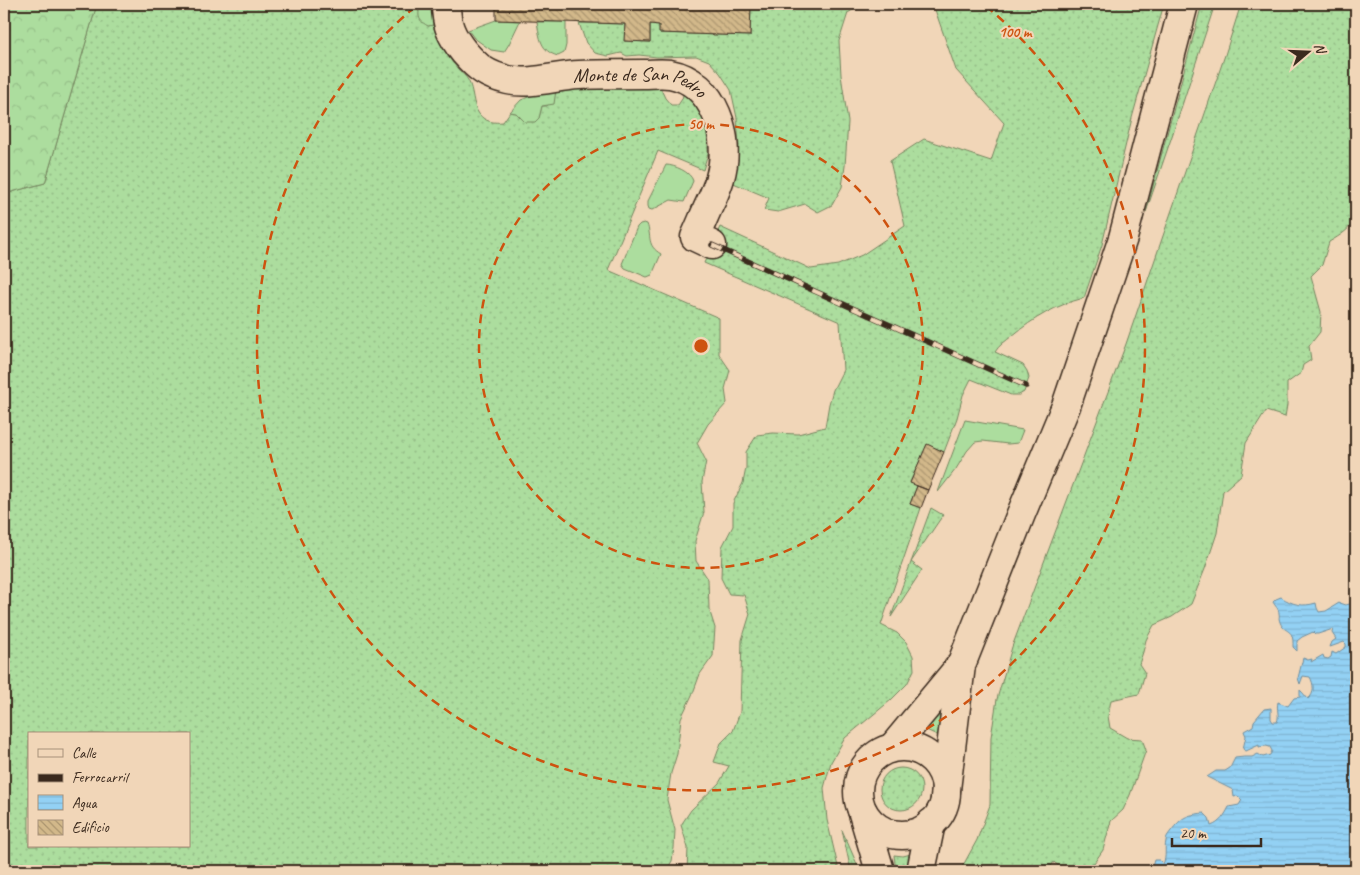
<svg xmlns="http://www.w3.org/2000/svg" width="1360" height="875" viewBox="0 0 1360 875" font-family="Caveat,sans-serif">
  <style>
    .grass { fill: url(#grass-dots); stroke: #74845e; fill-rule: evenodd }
    .forest { fill: url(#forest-crowns); stroke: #74845e }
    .garden { fill: #acdd9e; stroke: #74845e }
    .water { fill: url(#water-rules); stroke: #708e9e }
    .building { fill: url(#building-back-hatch); stroke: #3b2a1e }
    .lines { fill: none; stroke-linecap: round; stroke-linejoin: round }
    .street-casing { stroke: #3b2a1e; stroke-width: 31 }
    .street { stroke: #f1d6b8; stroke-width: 28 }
    .rail-casing { stroke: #3b2a1e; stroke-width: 5.5 }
    .rail { stroke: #f1d6b8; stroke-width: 4; stroke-dasharray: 11; stroke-linecap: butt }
    .ring { fill: none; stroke: #ce520f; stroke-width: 2.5; stroke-dasharray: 9 6 }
    .labels { text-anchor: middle; stroke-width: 4; stroke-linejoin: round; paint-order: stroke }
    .street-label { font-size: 20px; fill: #3b2a1e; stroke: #f1d6b8 }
    .centre { fill: #ce520f; stroke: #f1d6b8; stroke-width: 2.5 }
    .ring-label { font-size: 15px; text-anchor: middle; font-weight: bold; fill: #ce520f; stroke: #f1d6b8; stroke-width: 4; stroke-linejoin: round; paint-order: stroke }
  </style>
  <defs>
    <pattern id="grass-dots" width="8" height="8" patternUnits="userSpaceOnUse" patternTransform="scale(1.25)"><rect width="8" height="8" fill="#acdd9e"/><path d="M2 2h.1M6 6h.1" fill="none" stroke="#95be88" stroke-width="1.8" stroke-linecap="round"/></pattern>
    <pattern id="forest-crowns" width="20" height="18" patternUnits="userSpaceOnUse" patternTransform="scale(1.25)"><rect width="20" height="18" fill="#acdd9e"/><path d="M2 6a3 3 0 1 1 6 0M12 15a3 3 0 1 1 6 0" fill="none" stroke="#95be88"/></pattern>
    <pattern id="water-rules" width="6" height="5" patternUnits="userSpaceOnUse" patternTransform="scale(1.25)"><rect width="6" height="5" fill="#93d1f4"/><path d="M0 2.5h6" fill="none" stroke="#80b4d1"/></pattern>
    <pattern id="building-back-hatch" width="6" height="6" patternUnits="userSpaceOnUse" patternTransform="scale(1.25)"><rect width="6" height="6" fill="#d2b88a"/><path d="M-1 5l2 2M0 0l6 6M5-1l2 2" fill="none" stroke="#ac9670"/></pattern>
  </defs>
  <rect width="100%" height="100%" fill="#f1d6b8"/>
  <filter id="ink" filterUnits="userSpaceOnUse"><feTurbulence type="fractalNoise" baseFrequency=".02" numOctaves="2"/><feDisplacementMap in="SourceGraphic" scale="10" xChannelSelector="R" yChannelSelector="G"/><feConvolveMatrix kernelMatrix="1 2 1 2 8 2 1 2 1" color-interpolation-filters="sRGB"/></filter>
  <g filter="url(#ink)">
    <path class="grass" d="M97 4H410C419 8 423 18 428 26L433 25C437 41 447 56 458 69 461 73 466 76 468 80 474 91 472 104 479 114 485 122 494 123 503 122L510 112 516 113 525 122 539 118 542 106H547L556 90 566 88 660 87 665 98 671 105H678L682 99 684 91 699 105 708 131V153L703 170 658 151 608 270 719 318V354L730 370 725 389 727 403 708 424 697 443 706 461 702 482 704 512 695 541 696 561 708 579 709 609 715 628 713 656 700 674 693 693 681 718 677 754 671 773 667 800 675 830 674 848 672 861 666 871H4V194L45 183ZM29 734H189V846H29Z
      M751 4H861L848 13 839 41 841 75 848 122 845 166 842 187 832 205 818 212 805 204 778 212 764 210 769 198 731 182 735 167 739 146 737 118 731 90 720 73 709 61 696 56 657 57 639 55 627 56 621 53 608 56 595 53 586 43 579 23 625 24V41L650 42V24L659 25 660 33 750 36Z
      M933 4H1164L1132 118 1102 245 1084 298C1056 305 1034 318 1012 336 1006 341 999 345 995 352L1023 365 1027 371 1029 378 1024 392 1019 395H1011L971 379 963 395 957 418 944 452 927 445 910 482 917 486 910 504 921 508 881 625 897 633 906 642 913 656 914 670 907 684 891 700 845 738 831 762 824 788 827 820 839 871H687L688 848 681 825 691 810 719 783 729 766 714 762 721 743 733 731 740 712 742 640 750 614 744 595 729 594 721 578 722 547 733 526V503L743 483 746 468V452L757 435 773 433 798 434 825 427 829 404 833 390 843 370 840 322 704 263 720 227 811 269 838 265 862 255 905 226 890 161 924 139 991 161 1004 123 956 70Z
      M1202 4H1215L1173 133 1146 212Z
      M1241 4H1356V217C1351 229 1341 235 1329 242L1322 265 1311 276 1321 312 1320 332 1309 346 1311 360 1303 365 1301 373 1287 383V405L1285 417 1266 411 1246 443 1241 475 1223 491 1217 533 1205 569 1191 604 1172 617 1154 625 1146 640 1143 652 1139 664 1145 673 1139 694 1111 700 1108 716 1110 728 1127 738 1142 739 1146 750 1130 795 1123 810 1111 821 1103 850 1094 863 1078 871H1071L1062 869 1054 862 1049 869 1050 871H960L977 840 990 805 991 737 997 699 1012 647 1126 344 1225 55Z
      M931 508 943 515 911 562 922 570 891 617Z
      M953 684 937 735 922 728Z
      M880 789a21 21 0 1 1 42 0a21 21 0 1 1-42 0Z
      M842 830 860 871H851Z
      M911 854 909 871H896L894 855 903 856Z"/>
    <path class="forest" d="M4 4H97L45 183 4 194Z"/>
    <path class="garden" d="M410 4H433L434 8 433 25 428 26C421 22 418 19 419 11L414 6Z
      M496 20 520 21 509 44 504 52 491 50 474 38 468 30Z
      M537 22H566V45L564 53 558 56C540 51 540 38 537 22Z
      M556 90 554 104 542 106 539 118 535 122H525L516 113 510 112 521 100 531 96Z
      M666 165C674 165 691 172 693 181L684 202 671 200 652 210 649 209 648 206V201Z
      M644 223 647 224C652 237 646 245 661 254L652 275 647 277 625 268 622 264 637 227 640 224Z
      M965 420 1023 430 1018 443 1008 444 983 441 975 442 967 451 956 469 938 492Z"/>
    <path class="water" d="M1281 597C1293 605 1303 607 1316 603L1317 608 1319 612 1326 611 1339 603 1345 605 1350 604 1355 599 1356 601V871H1151L1154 860H1159L1163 864C1167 856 1164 850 1166 841 1166 837 1168 835 1171 831 1182 817 1186 815 1204 813L1209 818 1211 826C1220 823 1225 815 1229 807L1239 805 1242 800 1238 796 1234 797 1233 790 1207 777 1216 771H1225L1230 768 1235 758 1244 757H1252L1258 754 1263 757 1270 755 1272 751 1270 747 1266 746 1259 747V745L1246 751 1243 749 1246 736 1244 731 1253 726 1254 721 1264 709 1271 708V719L1273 722H1277C1280 715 1276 709 1278 702L1288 706 1294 698 1300 697V690L1302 692 1308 699C1315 694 1314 684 1310 677L1303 676 1300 684 1298 678 1303 658 1308 660 1312 659 1311 662 1323 655 1324 658 1328 659 1331 657 1332 652 1336 654 1346 647V644L1344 642 1330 647 1332 642 1336 639 1332 633 1333 629 1318 634H1315L1313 632 1302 637 1297 641V651L1293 647C1294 626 1285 635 1280 622 1278 616 1280 619 1279 613 1279 609 1275 606 1273 602L1276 599Z"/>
    <path class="building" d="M496 4H751L750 36 659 33V25L650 24V42L624 41 625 24 496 20Z
      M927 444 944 452 928 490 910 483Z
      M917 486 928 490 921 508 910 504Z"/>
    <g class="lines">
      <g class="street-casing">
        <g id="street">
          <path id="s1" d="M446 4C446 24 451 36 464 52 478 68 486 75 508 80 531 85 556 76 579 75 601 74 622 74 644 74 652 74 662 73 670 74 715 82 732 138 720 178 718 185 715 192 712 199 706 211 701 224 695 237L712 245"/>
          <path d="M893 747 961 665"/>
          <circle cx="902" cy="791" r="44"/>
          <path d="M945 798 961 665 1021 514 1066 406 1123 238 1184 4"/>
          <path d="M862 810 880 871"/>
          <path d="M921 871 931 823"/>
        </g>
      </g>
      <use href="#street" class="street"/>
      <g class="rail-casing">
        <path id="rail" d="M712 245 1026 386"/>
      </g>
      <use href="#rail" class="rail"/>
    </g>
  </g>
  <g class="ring">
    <circle cx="701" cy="346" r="222"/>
    <path d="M986 6A444 444 0 1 1 416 6"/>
  </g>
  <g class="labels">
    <g class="street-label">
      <text dy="7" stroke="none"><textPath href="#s1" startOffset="240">Monte de San Pedro</textPath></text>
    </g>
  </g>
  <circle cx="701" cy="346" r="8" class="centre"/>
  <g class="ring-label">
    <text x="1015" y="37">100 m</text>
    <text x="701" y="129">50 m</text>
  </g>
  <rect width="1360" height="875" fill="none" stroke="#f1d6b8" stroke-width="20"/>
  <rect x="10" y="10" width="1340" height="855" fill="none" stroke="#3b2a1e" stroke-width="2" filter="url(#ink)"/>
  <rect x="28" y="732" width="162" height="115" fill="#f1d6b8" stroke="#a8917a"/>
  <rect x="38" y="749" width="25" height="8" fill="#f1d6b8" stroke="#a8917a"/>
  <text x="72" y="758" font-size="15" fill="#3b2a1e">Calle</text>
  <rect x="38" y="774" width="25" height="8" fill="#3b2a1e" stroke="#a8917a"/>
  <text x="72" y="782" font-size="15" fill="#3b2a1e">Ferrocarril</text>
  <rect x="38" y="795" width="25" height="15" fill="url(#water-rules)" stroke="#a8917a"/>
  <text x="72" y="808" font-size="15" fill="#3b2a1e">Agua</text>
  <rect x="38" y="820" width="25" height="15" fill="url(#building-back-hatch)" stroke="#a8917a"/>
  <text x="72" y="832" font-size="15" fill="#3b2a1e">Edificio</text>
  <g transform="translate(1308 52) rotate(71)" stroke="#f1d6b8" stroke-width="4" paint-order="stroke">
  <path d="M0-4L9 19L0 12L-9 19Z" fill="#3b2a1e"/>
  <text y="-8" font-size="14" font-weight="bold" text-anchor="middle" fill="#3b2a1e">N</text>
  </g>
  <path d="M1172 838v8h89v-8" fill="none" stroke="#3b2a1e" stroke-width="2.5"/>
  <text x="1180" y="838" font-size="15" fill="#3b2a1e" stroke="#f1d6b8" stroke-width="4" paint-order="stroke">20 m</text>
</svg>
